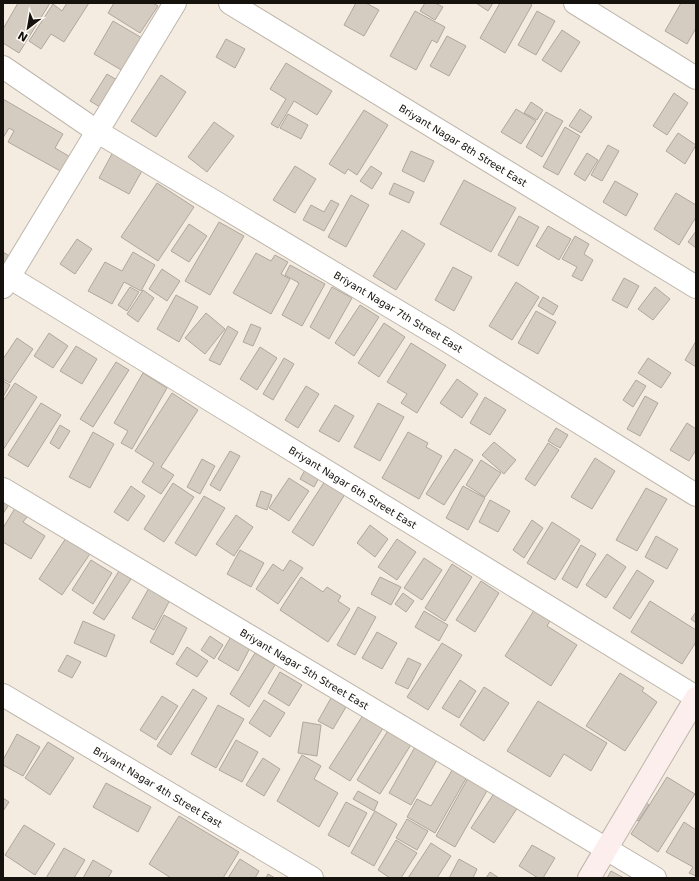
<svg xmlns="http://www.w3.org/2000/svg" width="699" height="881" viewBox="0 0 699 881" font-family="'DejaVu Sans',sans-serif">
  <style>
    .building { fill: #d4ccc1; stroke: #afa79d }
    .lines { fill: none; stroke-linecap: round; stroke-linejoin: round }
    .street-casing { stroke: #beb6ab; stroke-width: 24 }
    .secondary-casing { stroke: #beb6ab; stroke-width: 24 }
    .street { stroke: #fff; stroke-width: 22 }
    .secondary { stroke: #fbeeed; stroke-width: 22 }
    .labels { text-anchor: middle; stroke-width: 3; stroke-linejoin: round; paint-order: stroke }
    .street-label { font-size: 10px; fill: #15120e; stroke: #fffaf3 }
  </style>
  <rect width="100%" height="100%" fill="#f5ece1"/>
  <path class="building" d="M18 3H50L19 53 3 43V29Z
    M67 3H89L64 42 51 34 41 49 29 41 53 4 62 11Z
    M114 3H153L158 6 140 33 108 13Z
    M356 3H366L379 10 364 36 344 25Z
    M425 3H435L443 7 435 20 420 11Z
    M476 3H493L488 11Z
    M500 3H529L532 5 505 53 480 38Z
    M681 3H696V28L687 44 665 31Z
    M415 11 445 27 437 43 432 40 416 70 390 56Z
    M537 11 555 21 536 55 518 45Z
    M113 21 142 38 123 71 94 54Z
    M562 30 580 42 561 72 542 60Z
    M447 36 466 46 449 76 430 66Z
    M226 39 245 49 235 68 216 57Z
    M286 63 332 91 317 115 294 101 278 128 271 124 286 99 270 89Z
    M107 74 122 83 105 110 90 101Z
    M161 75 186 92 156 137 131 121Z
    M674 93 688 103 667 135 653 126Z
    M3 99 63 134 55 148 72 158 64 173 8 142 14 131 9 128 3 138Z
    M531 102 543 110 537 120 524 113Z
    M516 109 536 121 521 144 501 132Z
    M580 109 592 117 581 133 569 126Z
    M364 110 388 125 357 175 348 169 345 174 329 164Z
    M546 112 563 121 542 157 526 147Z
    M288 114 308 125 301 139 280 128Z
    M214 122 234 136 207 172 188 157Z
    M565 127 580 136 558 175 543 167Z
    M678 133 696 145 685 164 666 151Z
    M608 145 619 151 602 181 591 175Z
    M411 151 434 161 424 182 402 171Z
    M113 152 143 169 129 194 99 178Z
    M587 153 598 160 585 181 574 174Z
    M295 166 316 179 295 213 273 200Z
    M371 166 382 173 372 189 360 181Z
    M464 180 516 208 491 252 440 224Z
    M615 181 638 194 626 216 603 202Z
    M157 183 194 207 158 261 121 237Z
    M394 183 414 192 409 203 389 194Z
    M676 193 696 205V217L679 245 654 229Z
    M351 195 369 205 346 247 328 237Z
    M331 200 339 204 324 231 303 220 311 205 324 212Z
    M519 216 539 227 518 266 498 255Z
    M219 222 244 236 210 295 185 281Z
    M189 224 207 236 189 262 171 251Z
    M548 226 571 239 559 260 536 246Z
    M402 230 425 244 396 290 373 276Z
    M696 231V248L688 242Z
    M575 236 589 244 584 254 593 260 582 281 572 276 577 267 562 259Z
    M77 239 92 249 75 274 60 264Z
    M3 252 11 257 3 271Z
    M133 252 155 265 141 291 124 282 112 304 88 291 105 262 122 271Z
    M256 253 271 261 275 255 288 262 281 274 290 279 271 314 233 293Z
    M290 265 325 284 302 326 282 315 299 283 285 275Z
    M453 267 472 277 454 311 435 300Z
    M162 269 180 281 167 301 149 289Z
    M624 278 639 286 627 308 612 300Z
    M516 282 539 297 512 340 489 326Z
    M130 287 139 292 127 311 118 305Z
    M332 287 352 298 329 339 310 327Z
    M655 287 670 299 653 320 638 309Z
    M143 290 154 298 138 322 127 314Z
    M176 295 198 307 179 342 157 329Z
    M543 297 558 306 553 315 538 306Z
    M360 305 379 317 354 356 335 343Z
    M536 311 556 322 538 354 518 343Z
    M206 313 225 329 205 354 185 338Z
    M384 323 405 337 379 377 358 363Z
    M251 324 261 328 253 346 243 342Z
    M228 326 238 332 220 365 209 360Z
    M49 333 68 346 53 368 34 356Z
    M17 338 33 349 10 383 3 379V359Z
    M696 341V367L685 360Z
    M411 343 446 365 417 413 401 403 407 394 387 382Z
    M76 346 97 359 82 384 60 371Z
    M260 347 277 358 257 390 240 379Z
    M284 358 294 364 273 400 263 394Z
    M648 358 671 373 661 388 638 373Z
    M116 362 129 370 93 427 80 419Z
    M143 373 167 388 132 449 121 443 128 431 114 423Z
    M457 379 478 394 462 418 440 403Z
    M636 380 646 386 633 407 623 400Z
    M3 381 10 385 3 397Z
    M15 383 37 397 3 450V401Z
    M306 386 319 394 298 428 285 420Z
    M172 393 198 410 161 467 174 475 161 494 142 482 154 463 135 451Z
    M645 396 658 403 640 436 627 429Z
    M485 397 506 410 490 435 470 423Z
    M41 403 61 415 28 467 8 455Z
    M378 403 404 417 380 461 354 447Z
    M335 405 354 416 339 442 319 431Z
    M687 423 696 429V450L689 461 670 450Z
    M60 425 70 431 59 449 50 443Z
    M556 428 568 435 560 448 548 441Z
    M93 432 114 444 90 488 69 477Z
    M408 432 428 443 426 447 442 456 419 499 382 478Z
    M494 442 516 460 504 474 482 455Z
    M548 443 559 450 535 486 525 479Z
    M455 449 473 460 444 505 426 494Z
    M230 451 240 456 220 491 210 485Z
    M595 458 615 471 592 509 571 497Z
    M202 459 215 466 200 494 187 487Z
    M481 460 501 473 485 497 466 485Z
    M306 468 320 476 314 487 300 479Z
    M289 478 309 491 289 521 269 508Z
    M325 481 345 494 313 546 292 532Z
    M173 483 194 497 164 542 144 529Z
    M131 486 145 496 128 521 114 512Z
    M463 486 485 498 468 530 446 518Z
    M646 488 667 499 637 551 616 540Z
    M261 491 272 495 267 510 256 506Z
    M3 496 11 501 3 514Z
    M204 496 225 508 196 556 175 543Z
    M490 500 510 511 498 532 479 522Z
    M17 505 30 513 23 522 45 536 31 559 3 542V528Z
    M236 515 253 527 234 556 216 544Z
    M532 520 543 528 524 558 513 550Z
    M552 522 580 540 555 580 527 563Z
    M370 525 388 539 375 557 357 543Z
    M68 535 92 551 62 595 39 579Z
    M656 536 678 549 667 569 645 557Z
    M397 539 416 552 397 580 378 567Z
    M581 545 596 554 577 588 562 579Z
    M240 550 264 563 251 587 227 574Z
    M607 554 626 567 606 598 586 585Z
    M424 558 442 570 422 600 404 588Z
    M91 560 112 573 93 604 72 590Z
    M290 560 303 568 278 604 256 589 273 564 283 571Z
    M452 564 472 577 445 621 425 608Z
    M637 570 654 581 630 619 613 608Z
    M119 571 131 579 104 620 93 613Z
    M301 577 323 592 327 587 341 596 338 601 350 609 328 642 280 610Z
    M380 577 401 587 391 605 371 594Z
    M481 581 499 593 475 632 456 620Z
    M149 588 170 600 154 630 132 618Z
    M403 593 414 601 406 612 395 604Z
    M650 601 696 630V642L682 664 631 632Z
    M538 604 554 614 547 626 577 645 551 686 505 656Z
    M358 607 376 617 355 655 337 645Z
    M424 611 448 625 439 641 415 627Z
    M696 612V623L691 619Z
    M164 615 187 628 173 655 150 642Z
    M83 621 115 635 106 657 74 643Z
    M377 632 397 643 382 669 362 658Z
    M232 635 251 646 238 671 218 659Z
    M210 636 223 645 214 659 201 650Z
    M442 643 462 655 428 710 407 697Z
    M187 647 208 661 197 677 176 664Z
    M255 653 275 665 249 707 230 694Z
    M67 655 81 662 72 678 58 671Z
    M408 658 421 664 408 689 395 683Z
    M280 672 302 685 289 706 268 693Z
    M620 673 644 688 642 691 657 702 625 751 586 726Z
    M460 680 476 691 459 718 442 708Z
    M484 687 509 703 484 741 460 725Z
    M193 689 207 698 171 755 157 746Z
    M162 696 178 706 156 740 140 730Z
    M331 698 346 707 333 729 318 721Z
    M264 700 285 713 270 737 249 723Z
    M538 701 607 743 591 771 564 754 550 777 507 751Z
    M218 705 244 719 216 768 191 754Z
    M365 712 385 725 350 781 329 768Z
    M303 722 321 725 317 756 298 753Z
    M389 729 412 743 380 794 357 780Z
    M17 734 40 747 23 776 3 765V760Z
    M236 740 258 752 242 782 219 770Z
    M48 742 74 758 50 795 25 778Z
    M415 747 437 760 411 805 389 793Z
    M302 755 321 766 314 779 338 793 319 827 277 801Z
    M263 758 280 769 264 796 246 785Z
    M454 767 468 775 435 833 407 817 417 799 431 806Z
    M667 777 695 794 658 852 631 834Z
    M468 778 488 789 455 847 436 836Z
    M106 783 151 807 138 832 93 807Z
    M358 791 378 802 374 811 353 799Z
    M495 792 518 807 494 843 471 828Z
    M3 798 9 802 3 811Z
    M639 798 649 805 638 821 628 814Z
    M346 802 367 813 349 847 328 835Z
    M375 811 397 824 374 866 351 853Z
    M179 816 239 852 223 878H171L149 864Z
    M407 819 428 831 417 850 396 838Z
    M684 822 696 830V876L689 873 693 867 666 852Z
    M24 825 55 844 35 875 5 855Z
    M396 840 417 853 401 878H390L378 870Z
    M431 843 451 856 437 878H408Z
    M532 845 555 858 543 878H538L519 866Z
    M64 848 85 860 74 878H46Z
    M240 859 259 871 255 878H228Z
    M459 859 477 869 473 878H449Z
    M93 860 112 871 108 878H83Z
    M611 871 624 878H607Z
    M490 872 499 878H486Z
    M268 874 275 878H266Z"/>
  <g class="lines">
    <g class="street-casing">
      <g id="street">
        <path id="s1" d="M230 3 696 287"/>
        <path d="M575 3 696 78"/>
        <path id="s2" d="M3 67 98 132 446 340 696 495"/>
        <path id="s3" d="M9 277 696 697"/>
        <path d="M3 287 175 3"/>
        <path id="s4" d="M3 489 655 878"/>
        <path id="s5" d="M3 695 312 878"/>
      </g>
    </g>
    <g class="secondary-casing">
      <path id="secondary" d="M589 878 696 698"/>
    </g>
    <use href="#street" class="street"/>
    <use href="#secondary" class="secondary"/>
  </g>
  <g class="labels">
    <g class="street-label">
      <text dy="4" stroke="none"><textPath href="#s1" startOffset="273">Briyant Nagar 8th Street East</textPath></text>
      <text dy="4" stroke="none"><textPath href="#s2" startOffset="465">Briyant Nagar 7th Street East</textPath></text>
      <text dy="4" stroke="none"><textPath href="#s3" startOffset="403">Briyant Nagar 6th Street East</textPath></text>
      <text dy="4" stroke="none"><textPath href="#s4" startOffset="351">Briyant Nagar 5th Street East</textPath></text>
      <text dy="4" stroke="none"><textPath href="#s5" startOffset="180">Briyant Nagar 4th Street East</textPath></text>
    </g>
  </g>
  <rect width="699" height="881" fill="none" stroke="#15120e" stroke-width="8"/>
  <g transform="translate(28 28) rotate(211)" stroke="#fffaf3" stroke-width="3" paint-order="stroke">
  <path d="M0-3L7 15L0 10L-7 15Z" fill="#15120e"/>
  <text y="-6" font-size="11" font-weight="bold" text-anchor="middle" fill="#15120e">N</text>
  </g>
</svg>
